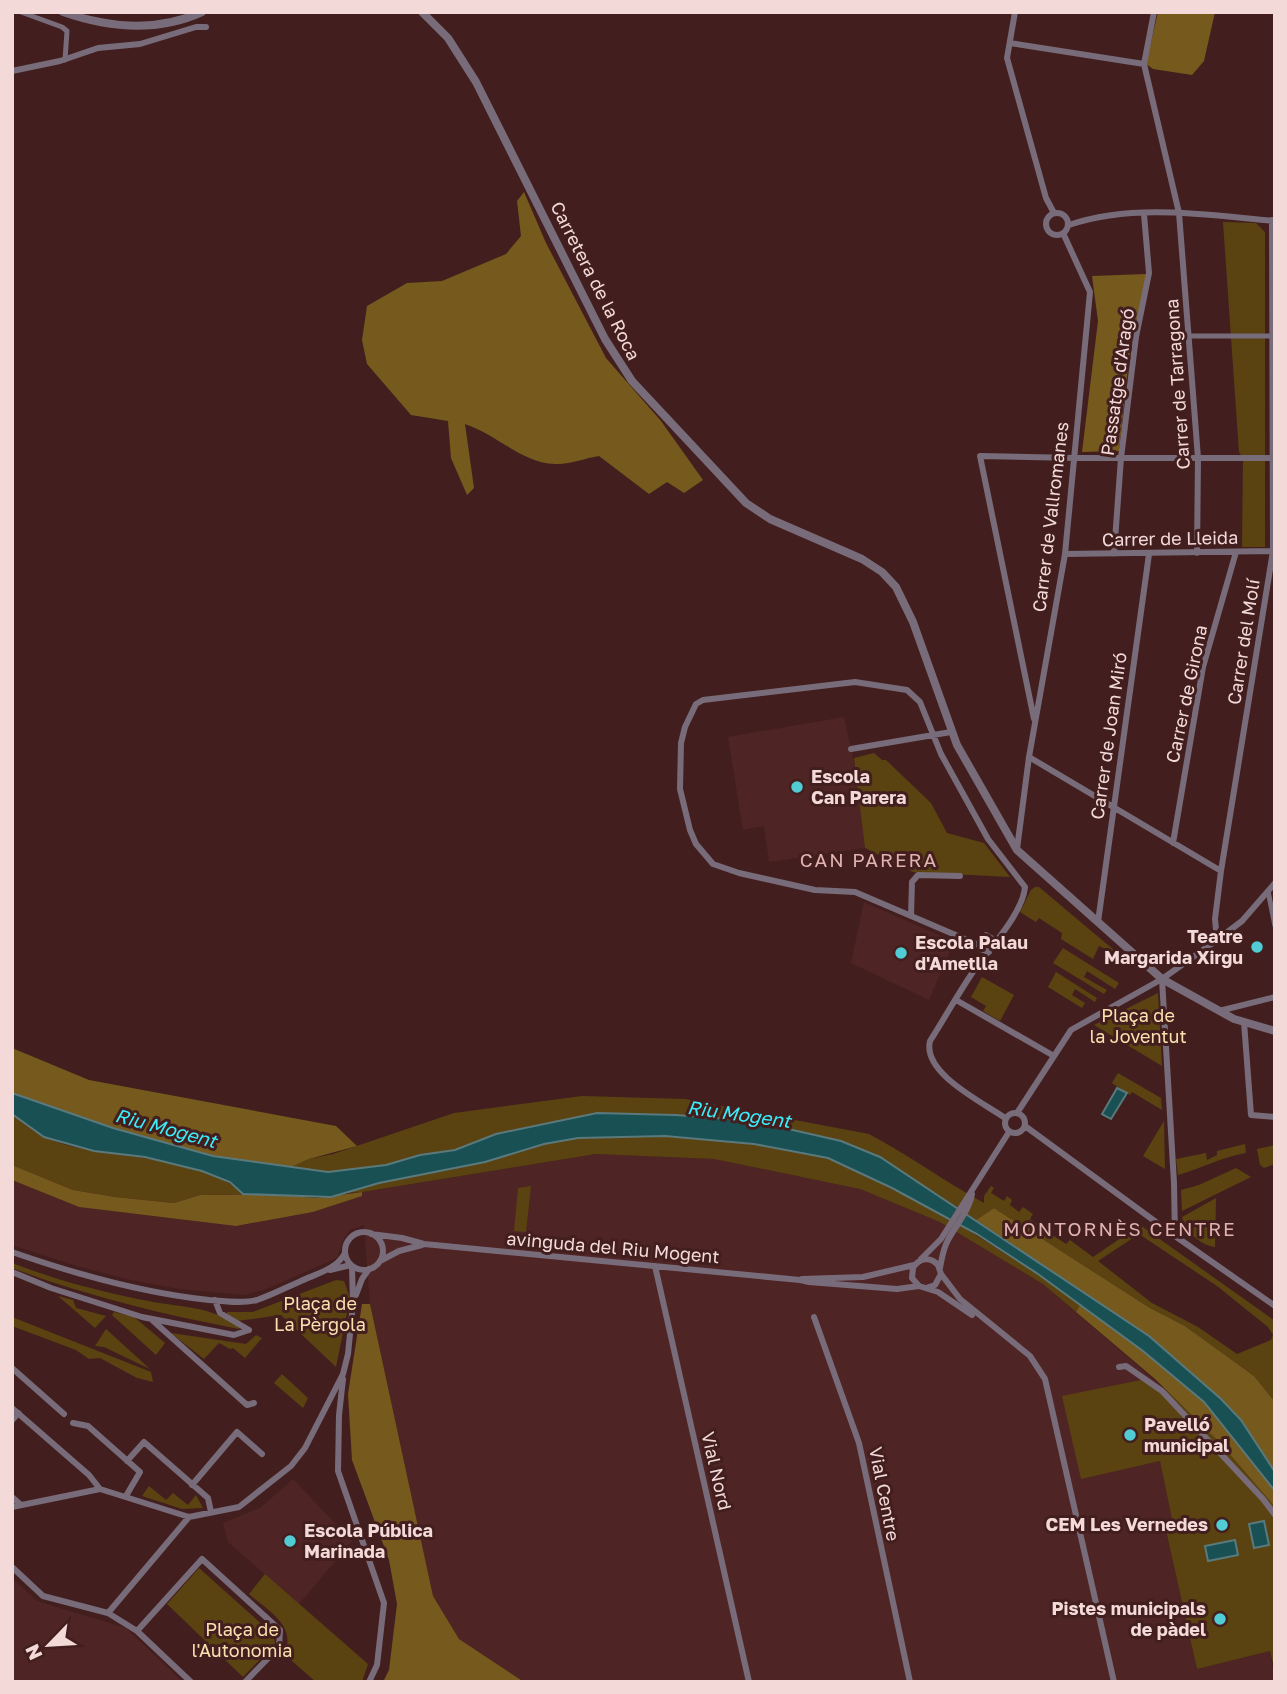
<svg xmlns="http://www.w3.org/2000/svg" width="1287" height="1694" viewBox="0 0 1287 1694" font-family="'Golos Text',sans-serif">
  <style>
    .built { fill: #4f2424 }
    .green { fill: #5a4311; fill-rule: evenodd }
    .forest { fill: #76591d }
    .water { fill: #195054; stroke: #5a797c; stroke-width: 2 }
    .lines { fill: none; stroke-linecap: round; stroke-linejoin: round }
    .pedestrian { stroke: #786c7a; stroke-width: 5 }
    .minor { stroke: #786c7a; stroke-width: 6 }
    .tertiary { stroke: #786c7a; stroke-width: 8 }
    .poi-dot { fill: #51ccd4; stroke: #421f1e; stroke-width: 2.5 }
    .labels { text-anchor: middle; stroke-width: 6; stroke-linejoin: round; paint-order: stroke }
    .street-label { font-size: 18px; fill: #f3dad9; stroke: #421f1e }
    .poi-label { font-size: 18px; font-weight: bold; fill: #f3dad9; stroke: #421f1e; text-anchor: start }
    .park-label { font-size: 18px; fill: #fbe0b0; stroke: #421f1e }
    .neighbourhood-label { font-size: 19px; letter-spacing: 2px; fill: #e1b2b0; stroke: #421f1e }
    .water-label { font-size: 19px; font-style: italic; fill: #3aedf9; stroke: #421f1e }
  </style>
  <rect width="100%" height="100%" fill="#421f1e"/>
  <path class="built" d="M844 717 857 776 865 848 769 862 764 826 743 830 728 737Z
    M864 902 954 942 929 1000 851 963Z
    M596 1154 714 1159 860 1189 940 1222 1043 1284 1167 1391 1141 1380 1081 1478 1160 1461 1173 1524 1165 1527 1197 1669 1270 1651 1275 1682H524L459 1639 433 1596 370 1304 364 1225 350 1230 343 1240 337 1258 269 1288 245 1295 179 1289 131 1280 77 1266 12 1245V1180L79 1207 236 1226 314 1212 362 1196V1192Z
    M293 1479 352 1541 299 1604 228 1542 223 1523 260 1508Z
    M12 1578 37 1601 126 1628 183 1682H12Z"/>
  <path class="green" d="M1223 222 1256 223 1265 232V547H1242L1243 458 1239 452Z
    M874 753 882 760H886L931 803 947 833 984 843 1010 877 913 872 865 848 854 758Z
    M1035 887H1039L1121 956 1099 946 1093 959 1061 939 1062 933 1039 918 1036 922 1020 912 1031 890Z
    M1063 948 1119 983 1115 989 1087 971 1084 977 1107 990 1104 994 1053 963Z
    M1056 972 1097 998 1095 1002 1075 989 1072 995 1085 1003 1082 1008 1048 987Z
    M982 977 1014 995 1000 1021 983 1011 986 1006 971 997Z
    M1158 993 1162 1066 1094 1025Z
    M1118 1073 1161 1098 1162 1110 1132 1092 1130 1095 1112 1083Z
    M582 1096 685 1099 869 1134C909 1155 945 1182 984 1203V1196L991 1186 994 1188 991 1193 1004 1201 1007 1196 1012 1200 1010 1205 1019 1212 1023 1207 1033 1214 1030 1219 1045 1229 1049 1225 1054 1229 1051 1234 1066 1244 1070 1240 1093 1257 1140 1225 1275 1321V1402L1254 1376 1185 1326 1150 1308 994 1208 976 1220 880 1157 597 1113 496 1134 455 1150 420 1155 386 1165 335 1172 289 1168 309 1159 333 1154 454 1113ZM1139 1234 1217 1286 1268 1327 1273 1335 1271 1340 1237 1354 1198 1327 1152 1303 1098 1261Z
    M12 1114C22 1121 32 1131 43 1136 99 1164 196 1148 243 1194L200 1195 174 1203 115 1197 73 1190 12 1165Z
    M1164 1121 1165 1169 1143 1156Z
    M665 1136 754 1144 828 1158 941 1213 1038 1274 1080 1305 1076 1312 1043 1284 940 1222 860 1189 714 1159 596 1154 362 1192 345 1193 379 1183 485 1162 544 1144 578 1138Z
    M1245 1144 1246 1153C1222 1157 1202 1168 1178 1175L1176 1159 1206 1153 1207 1160 1217 1155V1151Z
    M1275 1145V1164L1264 1168 1260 1165 1257 1149Z
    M1236 1168 1251 1177 1182 1211 1181 1190 1199 1185Z
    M531 1186 526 1232 514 1231 518 1188Z
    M1216 1198 1215 1247C1200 1245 1185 1231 1182 1217Z
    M12 1263C56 1280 101 1292 148 1301 184 1308 208 1305 240 1327L239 1329C161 1314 87 1296 12 1268Z
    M336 1280 344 1281 350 1298 336 1367 281 1315 237 1321 227 1315V1312H253Z
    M58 1296 73 1300 76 1308 106 1316 95 1328Z
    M114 1312 134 1317 165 1343 156 1355 112 1315Z
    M12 1317 151 1372 153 1382 137 1378 100 1358 89 1359 76 1350 12 1326Z
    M106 1329 150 1369 104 1347 95 1346Z
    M171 1333 246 1344 256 1335 262 1338 245 1358 233 1348 230 1349 219 1343 204 1359Z
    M282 1374 308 1398 303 1408 274 1383Z
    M1141 1380 1167 1391 1221 1444 1275 1507V1672L1270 1651 1197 1669 1165 1526 1173 1524 1160 1461 1081 1479 1062 1396Z
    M149 1486 166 1500 173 1493 188 1505 196 1495 203 1508 182 1509 142 1496Z
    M199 1568 274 1635 275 1644 243 1677 167 1604Z
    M265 1574 368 1664 362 1682H316L284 1654C298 1626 267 1610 249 1594Z"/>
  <path class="forest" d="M1158 12H1215L1204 61 1192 75 1153 69 1146 64Z
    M524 192 546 243 606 358 661 421 703 480 684 493 667 482 649 494 599 456C585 458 569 465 555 464 522 463 496 434 465 424L474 488 467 495 451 458 448 421 411 415 367 364 362 340 367 306 407 283 442 281 506 254 521 236 517 201Z
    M1146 274 1139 317 1133 322 1119 451 1082 452 1098 321 1092 276Z
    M12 1048 89 1080 336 1126 357 1146 309 1159 289 1168 213 1156 113 1128 12 1093Z
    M12 1165 73 1190 115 1197 174 1203 200 1195 264 1194 317 1198 362 1192V1196L313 1212 236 1226 79 1207 12 1180Z
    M994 1208 1150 1308 1185 1326 1254 1376 1275 1402V1472L1238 1416 1149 1336 976 1220Z
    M362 1304H370L433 1596 459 1639 524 1682H383L389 1670 397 1604 389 1560 352 1460 348 1394Z
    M1080 1305 1143 1351 1204 1402 1275 1491V1507L1221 1444 1155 1379 1076 1312Z"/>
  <path class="water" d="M1117 1088 1127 1093 1111 1119 1102 1114Z
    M12 1093 113 1128 213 1156 328 1172 386 1165 420 1155 455 1150 496 1134 597 1113 676 1115 753 1121 841 1141 880 1157 1149 1336 1221 1399 1241 1420 1275 1472V1491L1204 1402 1143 1351 1038 1274 977 1234 892 1188 828 1158 754 1144 665 1136 578 1138 544 1144 485 1162 379 1183 331 1197 243 1194 230 1182 202 1171 145 1157 94 1151 44 1137 12 1114Z
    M1264 1521 1269 1545 1254 1548 1249 1524Z
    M1235 1540 1238 1555 1208 1561 1205 1546Z"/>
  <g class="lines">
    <path class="pedestrian" d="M21 12 62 27 67 31 65 60
      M1189 336H1272
      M1268 891 1275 926
      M12 1421 19 1413"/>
    <path class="minor" d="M1015 12 1007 58 1046 198 1054 213
      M1154 12 1144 64 1179 213 1198 458 1197 553
      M1010 43 1144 64
      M12 71 60 61 98 48 140 44 196 27H206
      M1046 224a11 11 0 1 1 22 0a11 11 0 1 1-22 0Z
      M1069 225C1134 203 1207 215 1275 221
      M1065 554 1275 551
      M1114 554 1121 458 1136 337 1149 273 1144 214
      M1034 719 980 456 1074 458H1275
      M851 749 951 732
      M1029 757 1221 871
      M1173 843 1203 667 1236 552
      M1017 849 1029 757 1065 554 1090 292 1063 233
      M911 916 912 882 918 875 960 876
      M1098 922 1149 554
      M1217 940 1215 919 1221 871 1273 551 1272 220
      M979 945 855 892 815 890 739 873 713 864 696 844 690 830 680 789 681 743 685 727 696 704 703 700 855 682 907 690 920 702 941 754 988 839 1025 887C1023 912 992 946 977 966 960 990 946 1016 930 1041 922 1073 982 1102 1005 1118
      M989 952 980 949V941L986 935 993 939 994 944
      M1162 979 1174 1183 1175 1236
      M956 1000 1054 1056
      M1219 1011 1275 997
      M1244 1022 1251 1115 1275 1117
      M1005 1123a10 10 0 1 1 20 0a10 10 0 1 1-20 0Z
      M1017 1113 1071 1030 1162 979 1217 940 1242 921 1275 883
      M1025 1126 1175 1236 1275 1306
      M345 1251a19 19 0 1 1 38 0a19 19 0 1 1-38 0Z
      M371 1234 402 1238 424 1244 800 1280 809 1282 897 1289 919 1286
      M12 1252C75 1274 142 1293 209 1300 224 1301 241 1304 257 1300 272 1295 287 1287 301 1281 316 1274 337 1269 345 1253
      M921 1259 941 1239 1009 1132
      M380 1261 399 1251 422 1245
      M655 1266 749 1682
      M940 1268C942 1258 943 1249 948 1240 956 1225 969 1211 972 1194
      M330 1270 351 1265
      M12 1272 51 1288 142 1317 234 1335 249 1330
      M941 1274 960 1299 1030 1356 1045 1379 1114 1682
      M802 1279 863 1277 914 1265
      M926 1288 935 1285 941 1274 938 1265C930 1256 919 1258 913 1268L912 1278 919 1286 938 1292 972 1315
      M356 1295 362 1279 369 1269
      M215 1300 220 1313 249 1330
      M814 1317 859 1443 910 1682
      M151 1319 247 1405 254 1403
      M1119 1367 1126 1366 1162 1391 1263 1499 1275 1515
      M12 1368 64 1414
      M343 1379 339 1415 338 1471 384 1603 377 1665 369 1682
      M12 1408 89 1475 100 1489 189 1517 239 1507 291 1466 305 1448 343 1374 348 1354 353 1304 352 1266
      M73 1423 88 1426 140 1472 126 1496
      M127 1461 144 1442 208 1498 211 1512
      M192 1485 237 1432 262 1454
      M12 1497 21 1505
      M12 1507 100 1489
      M12 1567 43 1596 108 1613 137 1631 191 1682
      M108 1613 189 1517
      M137 1631 202 1559 280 1630 279 1647 245 1682"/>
    <path class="tertiary" d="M63 12C109 28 156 33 202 12
      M422 12 448 38 476 82 605 339 632 381 746 503 770 519 862 559 882 572 896 587 913 622 957 745 1017 850 1162 979 1234 1019 1275 1031"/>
  </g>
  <g class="poi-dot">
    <circle cx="797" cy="787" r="7"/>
    <circle cx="1257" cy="947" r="7"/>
    <circle cx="901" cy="953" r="7"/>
    <circle cx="1130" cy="1435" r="7"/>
    <circle cx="1222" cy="1525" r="7"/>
    <circle cx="290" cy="1541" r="7"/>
    <circle cx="1220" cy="1619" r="7"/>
  </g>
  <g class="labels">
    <g class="street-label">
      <text transform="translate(595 281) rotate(63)" y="6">Carretera de la Roca</text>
      <text transform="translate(1118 382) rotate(-82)" y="6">Passatge d'Aragó</text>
      <text transform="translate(1178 384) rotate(-94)" y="6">Carrer de Tarragona</text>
      <text transform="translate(1051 517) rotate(-83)" y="6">Carrer de Vallromanes</text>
      <text transform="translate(1170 539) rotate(-1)" y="6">Carrer de Lleida</text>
      <text transform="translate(1244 642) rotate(-81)" y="6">Carrer del Molí</text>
      <text transform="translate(1187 694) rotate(-78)" y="6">Carrer de Girona</text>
      <text transform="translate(1109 736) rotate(-82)" y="6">Carrer de Joan Miró</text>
      <text transform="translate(613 1248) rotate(5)" y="6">avinguda del Riu Mogent</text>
      <text transform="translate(716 1471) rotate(77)" y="6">Vial Nord</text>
      <text transform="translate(884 1494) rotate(79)" y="6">Vial Centre</text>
    </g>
    <g class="poi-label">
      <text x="811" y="783">Escola<tspan x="811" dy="21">Can Parera</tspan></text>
      <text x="1243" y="943" text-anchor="end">Teatre<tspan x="1243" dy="21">Margarida Xirgu</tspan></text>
      <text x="915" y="949">Escola Palau<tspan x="915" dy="21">d'Ametlla</tspan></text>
      <text x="1144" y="1431">Pavelló<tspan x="1144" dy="21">municipal</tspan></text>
      <text x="1208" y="1531" text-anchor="end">CEM Les Vernedes</text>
      <text x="304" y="1537">Escola Pública<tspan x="304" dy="21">Marinada</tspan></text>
      <text x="1206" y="1615" text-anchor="end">Pistes municipals<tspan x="1206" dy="21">de pàdel</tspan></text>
    </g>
    <g class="park-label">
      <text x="1138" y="1022">Plaça de<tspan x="1138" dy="21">la Joventut</tspan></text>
      <text x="320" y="1310">Plaça de<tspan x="320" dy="21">La Pèrgola</tspan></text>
      <text x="242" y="1636">Plaça de<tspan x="242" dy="21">l'Autonomia</tspan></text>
    </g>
    <g class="neighbourhood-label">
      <text x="869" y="867">CAN PARERA</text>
      <text x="1120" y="1236">MONTORNÈS CENTRE</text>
    </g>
    <g class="water-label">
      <text transform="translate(739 1114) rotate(8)" y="7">Riu Mogent</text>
      <text transform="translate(166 1128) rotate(15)" y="7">Riu Mogent</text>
    </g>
  </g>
  <rect width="1287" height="1694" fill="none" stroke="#f3dad9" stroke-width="28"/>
  <g transform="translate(49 1645) rotate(245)" stroke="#421f1e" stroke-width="5" paint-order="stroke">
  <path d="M0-5L12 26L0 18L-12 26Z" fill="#f3dad9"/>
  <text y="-10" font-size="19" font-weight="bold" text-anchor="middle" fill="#f3dad9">N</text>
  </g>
</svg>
